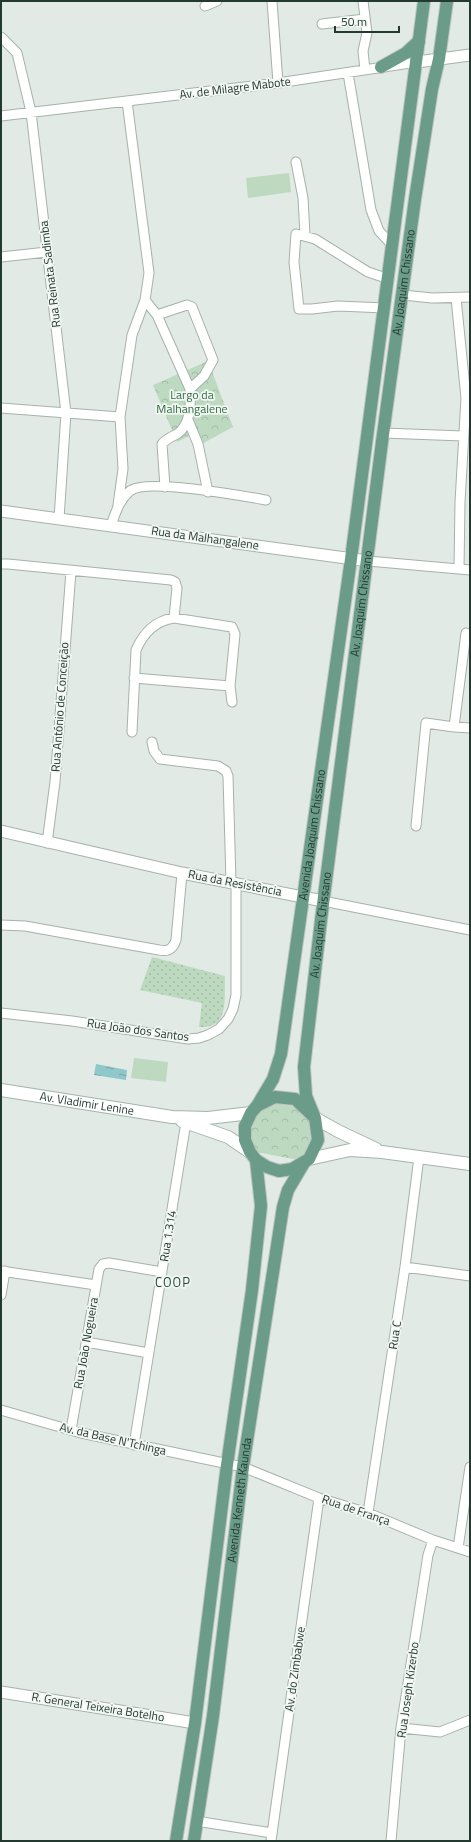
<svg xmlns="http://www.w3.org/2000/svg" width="471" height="1842" viewBox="0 0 471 1842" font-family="'Titillium Web',sans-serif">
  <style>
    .grass { fill: url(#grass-dots) }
    .park { fill: url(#park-crowns) }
    .garden { fill: #bddac1 }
    .water { fill: url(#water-ripples) }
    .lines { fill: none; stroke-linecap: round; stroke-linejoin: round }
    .minor-casing { stroke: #a5b2ab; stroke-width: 11 }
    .tertiary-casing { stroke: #a5b2ab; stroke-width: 13 }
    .secondary-casing { stroke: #a2b5ac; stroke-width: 14 }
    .primary-casing { stroke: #bdc4c1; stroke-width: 14 }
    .minor { stroke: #fff; stroke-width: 9 }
    .tertiary { stroke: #fff; stroke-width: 11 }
    .secondary { stroke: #fff; stroke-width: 12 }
    .primary { stroke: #6a9c89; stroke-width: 12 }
    .labels { text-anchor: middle; stroke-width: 3.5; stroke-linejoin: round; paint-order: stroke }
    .street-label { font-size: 12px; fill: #243a31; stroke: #f2f7f4 }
    .park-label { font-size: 12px; fill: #326c41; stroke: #f2f7f4 }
    .neighbourhood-label { font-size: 13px; letter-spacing: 1px; fill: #214a3b; stroke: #f2f7f4 }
  </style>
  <defs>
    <pattern id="grass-dots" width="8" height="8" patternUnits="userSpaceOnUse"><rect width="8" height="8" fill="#bddac1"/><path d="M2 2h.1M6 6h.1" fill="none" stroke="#a2bca6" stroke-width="1.8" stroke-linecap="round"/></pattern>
    <pattern id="park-crowns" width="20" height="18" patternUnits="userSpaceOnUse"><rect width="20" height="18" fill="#bddac1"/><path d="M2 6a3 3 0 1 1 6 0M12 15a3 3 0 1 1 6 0" fill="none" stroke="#a2bca6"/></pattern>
    <pattern id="water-ripples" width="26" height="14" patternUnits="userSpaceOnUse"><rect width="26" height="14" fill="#8fc8ca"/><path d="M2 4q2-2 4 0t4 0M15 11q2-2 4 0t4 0" fill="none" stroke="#75a3a5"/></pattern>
  </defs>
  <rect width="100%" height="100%" fill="#e2eae5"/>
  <path class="grass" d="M152 957 225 976C224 999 230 1029 199 1027L202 1003 140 990Z"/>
  <path class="park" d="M208 361 233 427 200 445 195 433 177 442 153 385Z
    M272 1102 301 1108 309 1112 319 1139 301 1159H293L256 1152 243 1119Z"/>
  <path class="garden" d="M289 173 291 192 248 198 246 178Z
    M134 1058 168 1062 166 1082 131 1078Z"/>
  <path class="water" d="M96 1064 127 1070 126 1080 94 1075Z"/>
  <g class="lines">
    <g class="minor-casing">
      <path id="minor" d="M272 1 278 83
        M363 1 367 33 363 51 365 70
        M205 6 217 1
        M322 24 365 19
        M1 37 17 53 31 112 66 413 59 519
        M348 73 371 210 379 231 393 246
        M1 116 278 83 417 62
        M296 162 303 198 305 235
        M1 257 47 252
        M403 295 432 298 470 297
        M456 298 466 398 460 502 459 569
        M145 300 157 315 190 389C191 404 191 425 177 434 171 437 166 439 162 444L165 487
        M385 308 338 306 312 309H299L294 262 296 234 315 239 368 272 389 279
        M157 315 187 305 192 307 213 360 204 376 190 389
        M1 408 120 417
        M188 420 198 444 208 492
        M383 433 463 436
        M118 505 123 469 120 417 132 335 145 300 149 273 127 101
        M111 525C116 512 119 500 130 491 145 478 243 496 266 500
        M368 561 470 570
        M1 564H8L171 580 175 582 177 588 174 618
        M466 633 454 727 470 728
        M134 678 230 686
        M132 732 136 650C144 632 155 621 174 618L232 627 235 634 230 686 232 702
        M152 742 154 751 160 759 218 766 226 771 228 776 231 883
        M416 826 426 723 454 727
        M47 843 55 782 71 571
        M323 901 470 930
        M1 925 25 926 159 950C168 952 173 949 176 940L182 873
        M1 1013 72 1021 188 1039 199 1038 208 1035 219 1029 228 1019 233 1009 236 995V884
        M405 1267 470 1276
        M1 1271 96 1285
        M1 1295 5 1271
        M86 1342 149 1353
        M1 1410 81 1433 243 1467 319 1498 368 1513 433 1540 470 1552
        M71 1430 99 1269 103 1264 109 1263 162 1272
        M134 1445 186 1122
        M368 1513 405 1267 419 1157
        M458 1548 470 1467
        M401 1728 440 1732 470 1720
        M196 1821 272 1833
        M271 1841 319 1498
        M391 1841 401 1728 428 1555 433 1540"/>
    </g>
    <g class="tertiary-casing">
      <path id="tertiary" d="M417 62 470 55
        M1 511 368 561
        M1 831 182 873 323 901
        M1 1692 195 1723"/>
    </g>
    <g class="secondary-casing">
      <g id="secondary">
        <path id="s1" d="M1 1090 172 1117 208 1118 251 1113"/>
        <path d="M315 1118 338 1131 376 1149"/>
        <path d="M182 1121 228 1137 250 1152"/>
        <path d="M309 1159 350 1150 382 1152 470 1164"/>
      </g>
    </g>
    <g class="primary-casing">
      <g id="primary">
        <path d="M381 67 406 53 419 41"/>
        <path id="s2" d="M257 1106 273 1079 281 1054 351 559 424 1"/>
        <path id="s3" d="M315 1118 295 1099 275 1097 257 1106 251 1113 245 1126V1140L250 1152 256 1160 267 1167 279 1171 292 1169 309 1159 318 1140 315 1118 306 1096 304 1067 321 920 382 442 415 199 432 89 439 59 447 1"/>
        <path d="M176 1841 195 1723 227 1465 252 1290 261 1206 256 1160"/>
        <path id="s4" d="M194 1841 213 1716 243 1467 283 1207 288 1190 304 1163"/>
      </g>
    </g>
    <use href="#minor" class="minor"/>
    <use href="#tertiary" class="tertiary"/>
    <use href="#secondary" class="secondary"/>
    <use href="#primary" class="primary"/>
  </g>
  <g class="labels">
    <g class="street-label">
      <text transform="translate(235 88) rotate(-7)" y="4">Av. de Milagre Mabote</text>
      <text transform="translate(50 274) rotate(-97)" y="4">Rua Reinata Sadimba</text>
      <text dy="4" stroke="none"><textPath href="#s3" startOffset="1074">Av. Joaquim Chissano</textPath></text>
      <text transform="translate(205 538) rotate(8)" y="4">Rua da Malhangalene</text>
      <text dy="4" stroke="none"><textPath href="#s3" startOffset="750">Av. Joaquim Chissano</textPath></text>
      <text transform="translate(60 707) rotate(-86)" y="4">Rua António de Conceição</text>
      <text dy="4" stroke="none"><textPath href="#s2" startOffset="279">Avenida Joaquim Chissano</textPath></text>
      <text transform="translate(235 883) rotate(11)" y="4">Rua da Resistência</text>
      <text dy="4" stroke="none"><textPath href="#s3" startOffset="426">Av. Joaquim Chissano</textPath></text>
      <text transform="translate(138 1030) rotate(8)" y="4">Rua João dos Santos</text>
      <text dy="4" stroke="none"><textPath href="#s1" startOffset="87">Av. Vladimir Lenine</textPath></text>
      <text transform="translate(168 1236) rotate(-81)" y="4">Rua 1.314</text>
      <text transform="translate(395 1335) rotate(-81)" y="4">Rua C</text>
      <text transform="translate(86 1343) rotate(-80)" y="4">Rua João Nogueira</text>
      <text transform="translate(113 1439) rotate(13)" y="4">Av. da Base N'Tchinga</text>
      <text dy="4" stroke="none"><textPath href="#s4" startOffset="344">Avenida Kenneth Kaunda</textPath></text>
      <text transform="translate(356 1510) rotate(19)" y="4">Rua de França</text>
      <text transform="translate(295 1669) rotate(-82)" y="4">Av. do Zimbabwe</text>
      <text transform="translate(408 1690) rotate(-82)" y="4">Rua Joseph Kizerbo</text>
      <text transform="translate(98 1707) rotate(9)" y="4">R. General Teixeira Botelho</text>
    </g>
    <g class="park-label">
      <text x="192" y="399">Largo da<tspan x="192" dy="14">Malhangalene</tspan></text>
    </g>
    <g class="neighbourhood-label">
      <text x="173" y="1287">COOP</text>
    </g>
  </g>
  <rect width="471" height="1842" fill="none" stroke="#243a31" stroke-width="4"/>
  <path d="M335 26v6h64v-6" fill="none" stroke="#243a31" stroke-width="2"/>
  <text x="341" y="26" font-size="12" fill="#243a31" stroke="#f2f7f4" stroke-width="3" paint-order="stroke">50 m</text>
</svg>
